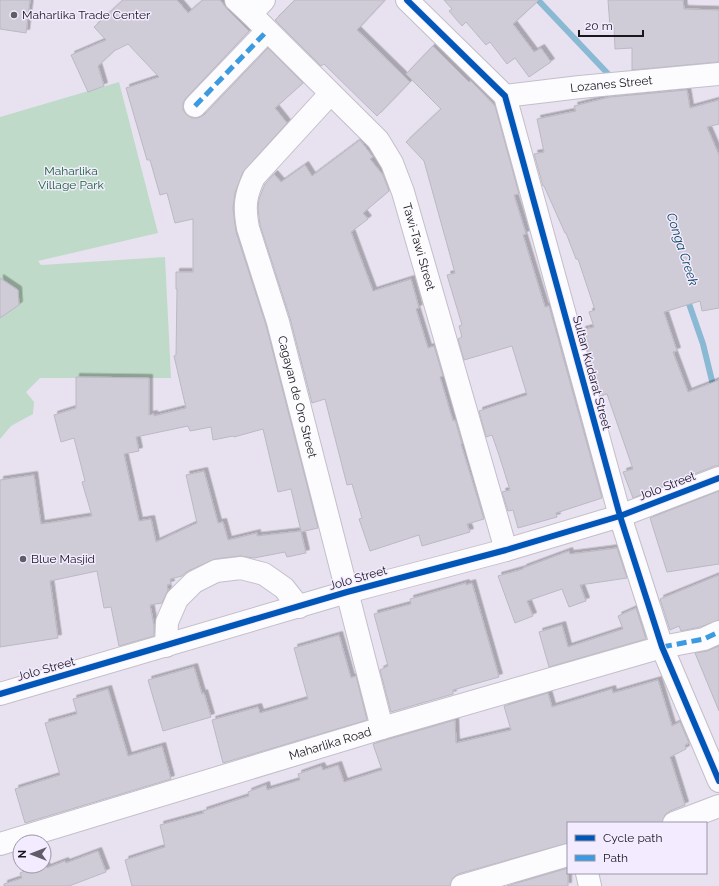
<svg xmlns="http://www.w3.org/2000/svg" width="719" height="886" viewBox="0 0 719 886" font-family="Raleway,sans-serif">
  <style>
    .green { fill: #bfdac8 }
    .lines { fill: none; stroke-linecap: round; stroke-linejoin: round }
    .stream { stroke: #8ab9d3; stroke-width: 6 }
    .building { fill: #cfccd8; stroke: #bbb8c3; fill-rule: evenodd; filter: url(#shadow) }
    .street-casing { stroke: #c3bfca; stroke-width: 24 }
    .secondary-casing { stroke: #c3bfca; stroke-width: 24 }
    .street { stroke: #fcfbfd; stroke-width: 22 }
    .secondary { stroke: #fcfbfd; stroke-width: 22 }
    .quiet { stroke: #3b9ae0; stroke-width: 5; stroke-dasharray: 10 5; stroke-linecap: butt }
    .cycleway-casing { stroke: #f3ebff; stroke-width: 8 }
    .cycleway { stroke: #0057b8; stroke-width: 6 }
    .poi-dot { fill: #615d68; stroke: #f3ebff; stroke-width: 1.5 }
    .labels { text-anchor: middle; stroke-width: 3; stroke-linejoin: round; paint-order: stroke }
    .poi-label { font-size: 12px; fill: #19161e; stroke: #f3ebff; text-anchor: start }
    .street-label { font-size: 12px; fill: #19161e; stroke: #f3ebff }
    .park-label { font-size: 12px; fill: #13652e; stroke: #f3ebff }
    .water-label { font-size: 13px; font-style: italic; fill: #034359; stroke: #f3ebff }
  </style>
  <defs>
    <filter id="shadow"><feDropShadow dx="3.5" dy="-3.5" stdDeviation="0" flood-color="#0004"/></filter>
  </defs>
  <rect width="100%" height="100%" fill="#e8e2f0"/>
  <path class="green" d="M119 82 158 233 38 261 41 265 165 257 171 378H40L26 392 34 402 33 414 11 426 0 439V117Z"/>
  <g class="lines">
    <path class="stream" d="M538 0 612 78
      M687 298 703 344 714 389"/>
  </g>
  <path class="building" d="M0 0H30L26 33 0 29Z
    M123 0H177L188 13 203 0H220L227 9 249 31 186 98 183 103V110L187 115 192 118H198L204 115 268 48 303 83 275 108 287 123 243 172 235 193 233 208 236 232 266 325 318 528 301 532 306 553 287 557 285 552 254 558 240 556 215 559 188 571 182 576 170 579 171 584 167 585 168 590 162 603 150 605 154 626V636L119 646 111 607 104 608 97 571 50 581 58 638 0 647V480L34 475 41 524 92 516 82 482 85 481 74 438 61 442 54 415 76 408V377L149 378V415L154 414V416L186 408 174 356 176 355 177 289H176V272H193V219L175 223 167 193 160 195 150 160H147L126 88 159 77 128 44 116 50H115L98 66 104 86 88 92 71 55 106 40 94 27ZM188 426 190 431 211 427 213 440 233 436 234 437 263 429 278 492 291 489 301 531 257 536V533L228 540 223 522 218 523 204 471 186 475 197 523 156 542 151 519 139 521 124 454 139 451 136 437Z
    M295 0H385L357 30 410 82 377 116 324 64 321 66 275 20Z
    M444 0H539L513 24 534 52 541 48 551 62 529 77 515 58 507 64 490 42 486 45 466 22 462 26 449 11 452 9Z
    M608 0H683L684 9 719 10V62L632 70V48L615 49 614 27H610Z
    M433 46 469 82 471 81 495 106 519 194 514 195 526 234 523 235 545 307 549 306 602 498 556 513 557 517 518 528 513 510 508 511 502 492 510 490 499 455 492 435 486 437 479 411 527 395 512 346 464 360 458 339 462 337 459 326 462 325 447 275 455 273 424 161 406 142 441 109 406 74Z
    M687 90 690 108 719 100V124L707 127 719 155V308L702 311 700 301 664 312 677 351 673 352 688 392 719 380V466H715L633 498 623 472 633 469 607 394 600 396 582 330 594 327 589 312 595 310 578 259H576L566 233H565L544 186H543L534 154 544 152 537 119 576 111 574 106 610 97Z
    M360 140 373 157 370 159 383 175 389 191 363 213 368 219 351 232 373 291 411 279 419 308 416 309 428 348 434 346 443 376 440 377 453 421 455 420 462 444H461L484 519 467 524 470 532 422 546 419 535 370 551 359 519 362 518 352 484 347 485 325 399 312 403 290 318 260 225 258 208 259 199 265 184 274 174 281 182 305 165 312 176Z
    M0 278 18 290 19 305 0 318Z
    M719 491V564L667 572 650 518Z
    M617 548 627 578 580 585 586 601 569 607 562 589 527 601 533 616 515 623 498 576 523 569V568L569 551 570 554Z
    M719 575V620L700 627 681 631 679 626 670 630 660 599Z
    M466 583V585L472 583 499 677 453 690V694L391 712 380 670 388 666 374 614 411 604 410 599Z
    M636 608 646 639 549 667 539 632 562 625 568 647 623 629 618 616Z
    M339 635 351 678 356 676 367 720 223 763 212 720 258 707 260 713 308 699 294 648Z
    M719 646V711L695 653 707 651Z
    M194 667 202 694 204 693 211 717 163 731 148 680Z
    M658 680 672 726 680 722 689 743 685 745 686 749 670 757 685 805 670 811 665 815 662 823H568V843L458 874 453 878 450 886H132L125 860 165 847 160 825 204 813 203 811 249 796 248 792 266 785 267 790 300 780 298 774 321 766 323 770 338 765 344 782 382 770 373 744 386 740 455 720 456 743 511 730 504 706 548 693 552 707 612 689 613 693Z
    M108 689 128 756 162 746 171 779 25 823 15 789 60 775 45 723 77 714 73 699Z
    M98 851 106 872 69 886H4V884L22 878 20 873 35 866H44V862L47 868 65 861 66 863Z
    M568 868V886H507Z"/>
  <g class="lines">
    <g class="street-casing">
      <g id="street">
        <path d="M407 0 505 96 620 516 662 647 704 639 719 632"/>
        <path id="s1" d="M251 14 378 140 392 163 403 192 506 550"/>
        <path id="s2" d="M330 94 254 177C245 196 244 207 248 228L278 322 382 728"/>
        <path id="s3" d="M505 96 580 87 719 74"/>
        <path d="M195 106 267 31"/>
        <path d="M166 646 167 622 177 599 194 582 216 571 241 568 264 574 284 588 299 607"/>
        <path d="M0 694 347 592 506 550 620 516 719 478"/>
        <path d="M674 823 719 806"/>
        <path d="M587 873 590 886"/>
        <path d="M462 886 568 855"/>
      </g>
    </g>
    <g class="secondary-casing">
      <g id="secondary">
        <path d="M236 0 251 14 264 0"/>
        <path id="s4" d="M0 844 382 728 662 647 719 781"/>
      </g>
    </g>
    <use href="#street" class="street"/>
    <use href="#secondary" class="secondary"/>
    <path class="quiet" d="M195 106 267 31
      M662 647 704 639 719 632"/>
    <g class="cycleway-casing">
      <path id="cycleway" d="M407 0 505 96 620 516 662 647 719 781
        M0 694 347 592 506 550 620 516 719 478"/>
    </g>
    <use href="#cycleway" class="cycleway"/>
  </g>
  <g class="poi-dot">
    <circle cx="14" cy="15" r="4"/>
    <circle cx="23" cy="559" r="4"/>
  </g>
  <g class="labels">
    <g class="poi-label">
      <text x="22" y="19">Maharlika Trade Center</text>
      <text x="31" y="563">Blue Masjid</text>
    </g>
    <g class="street-label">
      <text dy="4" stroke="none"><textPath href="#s3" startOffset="107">Lozanes Street</textPath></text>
      <text dy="4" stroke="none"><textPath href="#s1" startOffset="294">Tawi-Tawi Street</textPath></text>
      <text transform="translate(592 373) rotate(75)" y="4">Sultan Kudarat Street</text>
      <text dy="4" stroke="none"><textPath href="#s2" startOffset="341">Cagayan de Oro Street</textPath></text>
      <text transform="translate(667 486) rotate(-21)" y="4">Jolo Street</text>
      <text transform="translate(358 578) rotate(-16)" y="4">Jolo Street</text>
      <text transform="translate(46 669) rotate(-16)" y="4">Jolo Street</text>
      <text dy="4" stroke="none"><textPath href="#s4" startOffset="345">Maharlika Road</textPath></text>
    </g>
    <g class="park-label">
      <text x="71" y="175">Maharlika<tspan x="71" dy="14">Village Park</tspan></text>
    </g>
    <g class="water-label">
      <text transform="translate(683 249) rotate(72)" y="5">Conga Creek</text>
    </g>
  </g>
  <rect x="567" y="822" width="140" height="52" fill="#f3ebff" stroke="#9c96a5"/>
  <rect x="575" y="835" width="20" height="6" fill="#0057b8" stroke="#9c96a5"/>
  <text x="603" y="842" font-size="12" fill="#19161e">Cycle path</text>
  <rect x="575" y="855" width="20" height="6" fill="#3b9ae0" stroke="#9c96a5"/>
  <text x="603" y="862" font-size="12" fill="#19161e">Path</text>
  <g transform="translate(32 854) rotate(270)"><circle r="19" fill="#f3ebff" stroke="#9c96a5"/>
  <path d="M0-3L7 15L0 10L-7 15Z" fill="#615d68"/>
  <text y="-6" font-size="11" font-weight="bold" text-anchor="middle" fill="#19161e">N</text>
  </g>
  <path d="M579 30v6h64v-6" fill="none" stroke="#19161e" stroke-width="2"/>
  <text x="585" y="30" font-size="12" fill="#19161e" stroke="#f3ebff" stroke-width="3" paint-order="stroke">20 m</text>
</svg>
